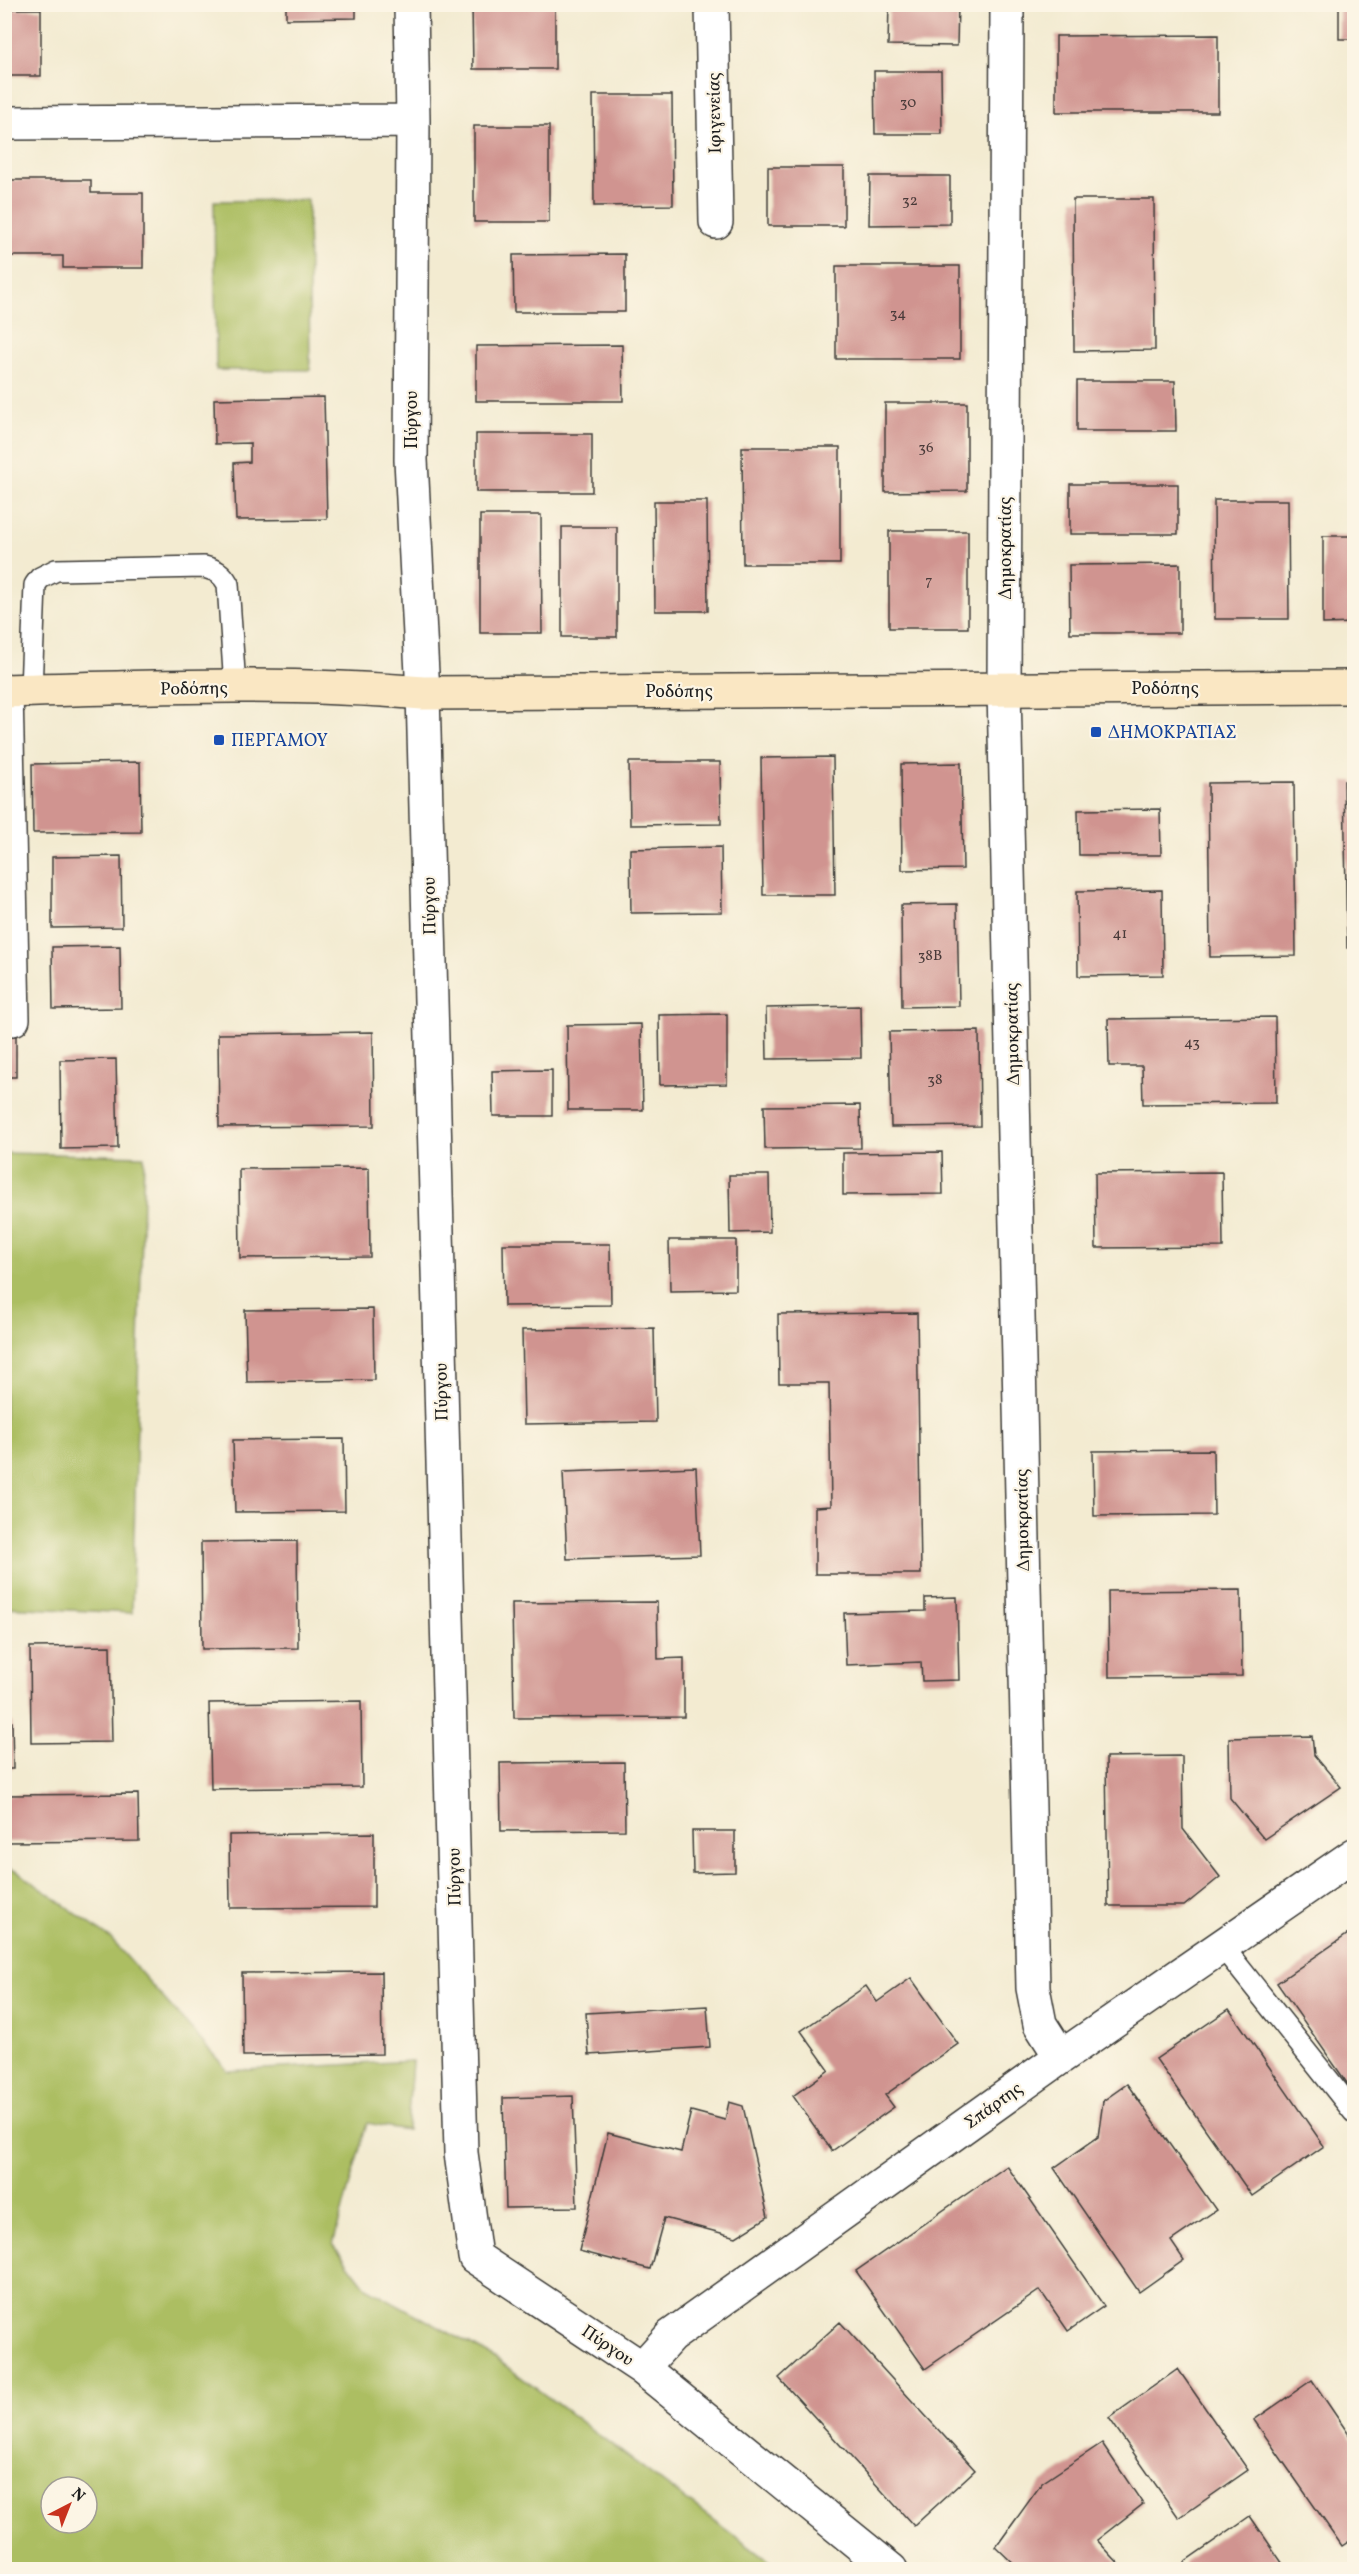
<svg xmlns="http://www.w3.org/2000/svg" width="1359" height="2574" viewBox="0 0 1359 2574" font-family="Vollkorn,serif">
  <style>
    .green { fill: #acbe62; stroke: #646d3f; stroke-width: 1.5; fill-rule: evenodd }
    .building { fill: #d09490 }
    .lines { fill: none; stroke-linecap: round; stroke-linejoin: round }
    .lane-casing { stroke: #3c3b37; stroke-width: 24 }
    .street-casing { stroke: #3c3b37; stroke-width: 36 }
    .secondary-casing { stroke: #3c3b37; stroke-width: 36 }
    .lane { stroke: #fff; stroke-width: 21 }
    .street { stroke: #fff; stroke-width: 33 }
    .secondary { stroke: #fae7c3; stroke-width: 33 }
    .transit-dot { fill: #1a4fb4; stroke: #fcf5e5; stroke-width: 2 }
    .labels { text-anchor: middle; stroke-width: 4.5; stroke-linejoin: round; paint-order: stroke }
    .number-label { font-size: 15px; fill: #493a39 }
    .street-label { font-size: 18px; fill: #1c1c1c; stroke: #fcf5e5 }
    .transit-label { font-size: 18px; fill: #164399; stroke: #fcf5e5; text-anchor: start }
  </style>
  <rect width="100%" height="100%" fill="#fcf5e5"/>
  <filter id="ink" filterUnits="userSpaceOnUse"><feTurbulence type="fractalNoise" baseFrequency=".0167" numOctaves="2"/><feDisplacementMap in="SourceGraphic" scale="12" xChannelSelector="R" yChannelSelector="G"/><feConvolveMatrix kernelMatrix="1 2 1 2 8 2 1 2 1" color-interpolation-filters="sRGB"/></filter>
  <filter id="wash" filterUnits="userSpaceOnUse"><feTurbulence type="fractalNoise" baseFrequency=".008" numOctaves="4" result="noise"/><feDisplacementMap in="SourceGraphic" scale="24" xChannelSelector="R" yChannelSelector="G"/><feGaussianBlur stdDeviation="1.35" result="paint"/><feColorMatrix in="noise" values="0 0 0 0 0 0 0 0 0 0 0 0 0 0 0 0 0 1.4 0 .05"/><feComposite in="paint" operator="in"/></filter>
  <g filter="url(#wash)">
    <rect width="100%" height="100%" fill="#f3ebd1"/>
    <path class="green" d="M308 200 310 370H216L214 201Z
      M4 1153 144 1156 132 1613 5 1607Z
      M5 1867 18 1872 110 1938 228 2071 412 2061 407 2130 367 2123 333 2244 366 2287 495 2358 779 2569H5ZM51 2487H87V2523H51Z"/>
    <g id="blocks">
      <path class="building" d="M286 4H356V18L286 19Z
        M472 4H555V69H473Z
        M889 4H958L957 46 888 45Z
        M1339 4H1354V39H1339Z
        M4 9H41V76H4Z
        M1218 35V112H1056V36Z
        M874 71H941L942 134H875Z
        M593 95H672L673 205 594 206Z
        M474 126H549V222H474Z
        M768 167H844V226H768Z
        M870 176H950V224L869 225Z
        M4 180H91V193H143V268H63V256H4Z
        M1073 199H1154L1155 350 1074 351Z
        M625 254V312H514L513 255Z
        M836 266H960V359H836Z
        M622 345 623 401H476V346Z
        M1077 381H1175L1176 431H1077Z
        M324 397 327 519 236 520 234 463 250 462V443L215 444 214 399Z
        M885 403H967V491L885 492Z
        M476 434H592V492H476Z
        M742 447H840V564H743Z
        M1070 484H1178V534H1070Z
        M1214 500H1288L1289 619H1215Z
        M654 501H707L708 611H655Z
        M480 515H541L542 633H480Z
        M562 527H617V637H562Z
        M889 531H968V628H889Z
        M1323 536H1354V623L1323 624Z
        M1180 564V633H1070L1069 565Z
        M833 757 835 895H763L761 758Z
        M140 762 141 832 33 833 32 764Z
        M629 762H720L721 824 630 825Z
        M961 763 963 869 902 870 901 764Z
        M1344 781H1354V948H1347Z
        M1294 782 1296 956 1210 957 1208 783Z
        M1160 809 1161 855H1079L1078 810Z
        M721 847 722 912 631 913 630 849Z
        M121 856 122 927 52 928V857Z
        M1162 890 1163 975 1078 976 1077 891Z
        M957 904 959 1006 902 1007 901 905Z
        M120 946 121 1008 53 1009 52 947Z
        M860 1006 861 1058 767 1059 766 1008Z
        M727 1014V1084L660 1085 659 1015Z
        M1275 1017 1276 1103 1143 1104 1142 1066H1109L1108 1019Z
        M641 1024 643 1110H568L567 1025Z
        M4 1028H16V1077H4Z
        M979 1031 980 1126 891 1127 889 1032Z
        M373 1032 374 1126 219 1127 218 1034Z
        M116 1059 118 1148 61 1149 60 1060Z
        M552 1070V1116H493L492 1071Z
        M860 1105 861 1148 765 1149 764 1106Z
        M942 1152 943 1194 843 1195V1153Z
        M369 1168 370 1257 240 1258 239 1169Z
        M1222 1172 1223 1247 1096 1248 1095 1173Z
        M729 1175H769L770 1232 730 1233Z
        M669 1240H736V1290L670 1291Z
        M503 1244H610L611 1305 504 1306Z
        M373 1309 374 1380 247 1382 245 1310Z
        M917 1313 921 1574H815V1507L831 1506 829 1383H779L778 1314Z
        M654 1328 656 1422 524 1424 522 1330Z
        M344 1439 345 1511 235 1512 233 1440Z
        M1213 1450 1214 1515 1094 1516 1093 1451Z
        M696 1467 700 1555 567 1559 563 1472Z
        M297 1541 298 1648 202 1649 201 1542Z
        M1241 1590 1242 1676 1109 1677 1108 1591Z
        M957 1597 959 1680 922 1681 921 1662 846 1665 844 1613 925 1611V1598Z
        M657 1602 658 1659 684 1658V1717L514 1718 512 1603Z
        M110 1646 112 1742 31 1743 30 1647Z
        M361 1701 362 1787 211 1789 209 1703Z
        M4 1722H12L13 1769H4Z
        M1312 1736 1314 1755 1341 1787 1264 1839 1230 1798 1229 1738Z
        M1182 1756 1183 1829 1220 1877 1184 1906H1108L1106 1757Z
        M624 1762 625 1830 501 1831 500 1763Z
        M138 1794 139 1841 4 1842V1795Z
        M692 1831H735V1872L693 1873Z
        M374 1833V1907L230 1908 229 1835Z
        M1354 1930V2093L1277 1983Z
        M381 1972 382 2054 243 2056 242 1973Z
        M911 1978 958 2044 885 2095 894 2107 832 2151 793 2096 829 2070 801 2031 866 1986 877 2002Z
        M707 2006 710 2047 589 2055 586 2013Z
        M1229 2009 1324 2146 1252 2196 1156 2059Z
        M1127 2084 1216 2210 1171 2241 1184 2260 1139 2292 1054 2168 1098 2137 1103 2101Z
        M573 2096 577 2207 506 2208 503 2098Z
        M729 2102 743 2106 768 2217 736 2237 664 2218 650 2269 579 2251 608 2133 681 2152 691 2111 725 2120Z
        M1007 2166 1104 2306 1068 2331 1040 2290 925 2369 856 2271Z
        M840 2322 975 2470 914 2526 779 2378Z
        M1178 2369 1248 2470 1179 2518 1109 2418Z
        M1312 2380 1354 2442V2538L1342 2546 1254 2420Z
        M1102 2443 1143 2504 1097 2540 1125 2570H1020L996 2547 1042 2483Z
        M1250 2516 1287 2570H1190L1184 2562Z"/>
    </g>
  </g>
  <g filter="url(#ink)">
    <use href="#blocks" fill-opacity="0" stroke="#3c3b37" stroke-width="1.5"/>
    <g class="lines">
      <g class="lane-casing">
        <path id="lane" d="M31 690 35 585 40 578 56 570 204 567C216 570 222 573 228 584L235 687
          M1222 1946 1354 2112"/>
      </g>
      <g class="street-casing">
        <path id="street" d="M411 4 413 121 411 460 423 693 461 2153 475 2257 642 2368 891 2570
          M712 4 716 222
          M1007 4 1004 689 1033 1988 1040 2024 1061 2057
          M4 123 413 121
          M6 691 13 1019
          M642 2368 671 2336 1061 2057 1354 1855"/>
      </g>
      <g class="secondary-casing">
        <path id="secondary" d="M4 691C143 687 285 681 423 693L1354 687"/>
      </g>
      <use href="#lane" class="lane"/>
      <use href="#street" class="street"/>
      <use href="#secondary" class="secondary"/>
    </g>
  </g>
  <g class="transit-dot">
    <rect x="1090" y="726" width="12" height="12" rx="3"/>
    <rect x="213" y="734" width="12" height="12" rx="3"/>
  </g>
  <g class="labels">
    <g class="number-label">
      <text x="908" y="107">30</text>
      <text x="910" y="205">32</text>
      <text x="898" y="318">34</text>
      <text x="926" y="452">36</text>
      <text x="929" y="585">7</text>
      <text x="1120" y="938">41</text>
      <text x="930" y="960">38Β</text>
      <text x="1192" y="1047">43</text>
      <text x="935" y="1084">38</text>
    </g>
    <g class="street-label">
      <text transform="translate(714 113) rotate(-91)" y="6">Ιφιγενείας</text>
      <text transform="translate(411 420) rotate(-90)" y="6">Πύργου</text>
      <text transform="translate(1005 548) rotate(-90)" y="6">Δημοκρατίας</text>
      <text transform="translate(194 688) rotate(-1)" y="6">Ροδόπης</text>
      <text x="1165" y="694">Ροδόπης</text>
      <text x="679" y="697">Ροδόπης</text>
      <text transform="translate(429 906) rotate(-91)" y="6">Πύργου</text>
      <text transform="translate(1012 1034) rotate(-91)" y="6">Δημοκρατίας</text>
      <text transform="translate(441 1392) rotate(-91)" y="6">Πύργου</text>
      <text transform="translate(1022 1520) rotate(-91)" y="6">Δημοκρατίας</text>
      <text transform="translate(454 1877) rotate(-91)" y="6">Πύργου</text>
      <text transform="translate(993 2105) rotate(-36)" y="6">Σπάρτης</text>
      <text transform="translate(608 2345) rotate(34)" y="6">Πύργου</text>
    </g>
    <g class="transit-label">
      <text x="1108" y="738">ΔΗΜΟΚΡΑΤΙΑΣ</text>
      <text x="231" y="746">ΠΕΡΓΑΜΟΥ</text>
    </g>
  </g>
  <rect width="1359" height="2574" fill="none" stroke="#fcf5e5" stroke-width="24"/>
  <g transform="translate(69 2505) rotate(42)"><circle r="28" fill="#fcf5e5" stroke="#a29e95" stroke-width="1.5"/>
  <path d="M0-4.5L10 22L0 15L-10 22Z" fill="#c8321e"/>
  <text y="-9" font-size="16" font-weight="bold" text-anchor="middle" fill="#1c1c1c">N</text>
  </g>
</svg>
